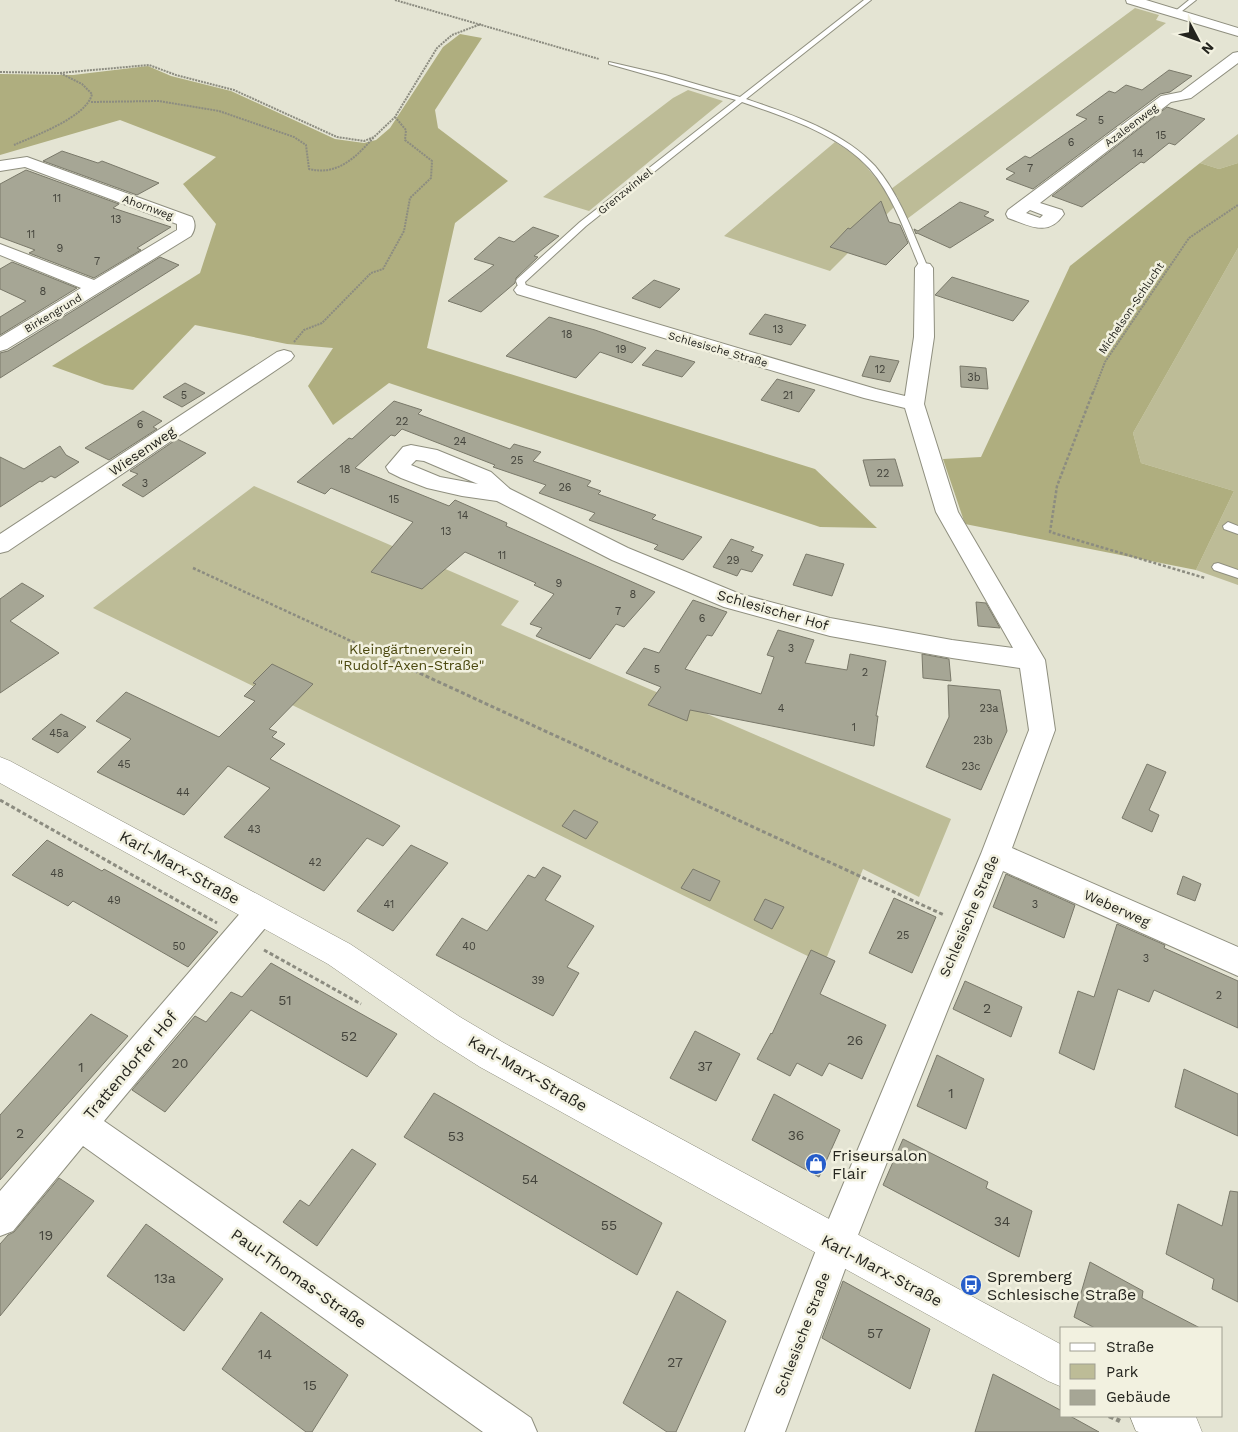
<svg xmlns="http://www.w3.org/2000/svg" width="1238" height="1432" viewBox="0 0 1238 1432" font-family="'Work Sans',sans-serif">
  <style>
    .green { fill: #bdbc97 }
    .forest { fill: #afae7f }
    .building { fill: #a6a695; stroke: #7a796a }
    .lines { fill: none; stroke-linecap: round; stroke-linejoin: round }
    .lane-casing { stroke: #8f8f7f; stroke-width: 2 }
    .street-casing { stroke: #8f8f7f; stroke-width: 2 }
    .secondary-casing { stroke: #8f8f7f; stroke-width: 1 }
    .path-far3 { stroke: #8c8c80; stroke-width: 2; stroke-dasharray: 2 1; stroke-linecap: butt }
    .path-far2 { stroke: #8c8c80; stroke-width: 2.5; stroke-dasharray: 3 2; stroke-linecap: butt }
    .path-far1 { stroke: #8c8c80; stroke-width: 3; stroke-dasharray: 4 2.5; stroke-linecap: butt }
    .path { stroke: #8c8c80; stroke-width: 4.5; stroke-dasharray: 5 3; stroke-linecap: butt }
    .lane { fill: #fff; fill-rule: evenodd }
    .street { fill: #fff; fill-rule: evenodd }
    .secondary { fill: #fff; fill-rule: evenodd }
    .labels { text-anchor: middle; stroke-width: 5; stroke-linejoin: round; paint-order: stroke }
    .number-label { font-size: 11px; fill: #44443c }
    .far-street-label { font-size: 11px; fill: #24241e; stroke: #f2f1e0 }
    .street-label { font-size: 14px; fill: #24241e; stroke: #f2f1e0 }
    .park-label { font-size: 14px; fill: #4b480f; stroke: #f2f1e0 }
    .near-number-label { font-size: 14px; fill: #44443c }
    .near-street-label { font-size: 16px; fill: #24241e; stroke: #f2f1e0 }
    .near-poi-label { font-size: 16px; fill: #24241e; stroke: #f2f1e0; text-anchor: start }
  </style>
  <rect width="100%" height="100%" fill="#e4e4d3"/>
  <path class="green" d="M1135 8 1159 15 1156 20 1166 23 907 219 897 196 891 189Z
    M688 90 723 101 589 211 543 197 673 98Z
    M1238 134V163L1219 169 1200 163Z
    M835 142 858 157 891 196 895 206 830 271 724 236Z
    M1238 248V585L1196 570 1234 491 1141 463 1133 433Z
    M254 486 519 601 501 625 951 819 919 897 863 869 824 964 93 608Z"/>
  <path class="forest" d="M460 34 482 38 435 110 438 128 508 181 455 223 427 348 815 469 877 528 820 527 389 383 333 425 308 386 333 348 287 344 195 325 133 390 105 385 52 366 200 273 216 224 183 184 216 157 120 120 0 155V74L73 75 148 66 171 76 231 91 335 139 364 143 376 140 390 128 443 47Z
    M1200 163 1219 169 1238 163V248L1133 433 1141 463 1234 491 1196 570 965 524 943 459 981 457 1070 266Z"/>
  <path class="building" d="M1169 70 1192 76 1170 92 1160 94 1033 189 1006 179 1015 173 1006 169 1025 156 1030 158 1087 119 1076 115 1109 91 1115 93 1126 85 1142 90Z
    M1167 107 1205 119 1175 145 1169 143 1144 163 1141 162 1082 207 1052 196Z
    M62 151 98 163 102 161 159 183 137 195 43 161Z
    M26 170 119 204 113 208 171 227 137 248 141 250 94 278 29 253 35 250 0 237V184Z
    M881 201 889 222 900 225 908 243 886 265 830 247 848 228 850 229Z
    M960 202 989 212 984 216 994 220 950 248 917 233 916 234 914 229 918 231Z
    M533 227 559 236 534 256 538 257 516 278 515 283 481 312 448 301 494 265 474 259 499 237 514 242Z
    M160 257 179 265 0 378V353L8 351Z
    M12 262 77 288 0 335V317L26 301 0 289V269Z
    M952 277 1006 294 1029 301 1013 321 935 295Z
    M654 280 680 289 660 308 632 298Z
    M765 314 806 325 791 345 749 334Z
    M549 317 595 330 646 348 632 363 600 352 576 378 506 356Z
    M656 350 695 362 682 377 642 365Z
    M870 356 899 361 890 382 862 376Z
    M960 366 986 368 988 389 961 387Z
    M777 379 815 390 799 412 761 400Z
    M185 383 205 393 182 407 163 397Z
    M394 401 422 410 418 414 510 449 514 444 541 452 533 461 591 481 587 486 601 491 598 494 656 515 652 519 702 537 683 560 654 549 658 545 589 520 595 513 539 493 546 485 493 467 495 465 402 429 395 436 391 435 355 468 449 506 455 500 507 523 506 526 655 592 624 627 616 624 590 659 536 636 542 628 530 624 554 594 534 585 536 583 465 552 422 589 371 572 413 522 331 488 325 494 297 482 349 438 352 439Z
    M143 411 162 421 153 427 157 429 109 460 85 448Z
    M177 439 206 453 143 497 122 485 138 474 130 471Z
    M60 446 66 455 79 462 55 478 51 476 42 482 40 481 0 507V457L24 469Z
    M895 459 903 486H870L863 460Z
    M731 539 754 547 751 551 763 555 752 572 741 569 737 576 713 567Z
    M806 554 844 564 832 596 793 585Z
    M22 583 44 596 10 621 59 653 0 693V599Z
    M693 600 727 612 712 636 707 635 685 669 761 694 774 657 767 655 778 630 814 640 805 663 847 670 850 654 886 661 876 716H878L874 746 690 710 687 721 648 705 661 687 626 673 644 648 659 653Z
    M976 602 986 603 1000 628 978 626Z
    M922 654 949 659 951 681 923 678Z
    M272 664 313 684 269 729 277 732 272 737 285 744 270 759 400 826 383 846 367 838 324 891 224 837 270 788 228 766 184 815 97 772 131 739 96 721 126 692 219 737 255 701 244 696 256 684 253 683Z
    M948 685 1000 690 1007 731 981 790 926 767 949 717Z
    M61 714 86 727 58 753 32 739Z
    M1147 764 1166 772 1149 810 1159 815 1152 832 1122 818Z
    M574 810 598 822 586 839 562 826Z
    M47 840 102 871 104 869 218 932 188 967 73 901 68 906 12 875Z
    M411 845 448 863 393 931 357 911Z
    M543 867 561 876 545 900 594 926 567 967 579 973 553 1016 436 955 462 918 487 931 528 875 535 878Z
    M693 869 720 881 710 901 681 888Z
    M1006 874 1075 905 1064 938 993 907Z
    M1183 876 1201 884 1195 901 1177 894Z
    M894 898 936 917 912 973 869 953Z
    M765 899 784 907 772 929 754 920Z
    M1117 924 1165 945 1164 948 1238 981V1028L1154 990 1149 1002 1118 989 1094 1070 1059 1053 1078 991 1094 997Z
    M811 950 835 961 820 994 886 1025 862 1079 829 1063 822 1076 797 1063 790 1076 757 1059 771 1033 772 1034Z
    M271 963 397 1034 367 1077 251 1010 165 1112 132 1090 195 1016 206 1022 231 992 242 997Z
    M965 981 1022 1007 1011 1037 953 1009Z
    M91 1014 128 1036 0 1180V1115Z
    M695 1031 740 1054 716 1101 670 1078Z
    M937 1055 984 1079 966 1129 917 1106Z
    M1184 1069 1238 1094V1136L1175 1107Z
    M434 1093 662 1223 637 1275 404 1137Z
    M774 1094 840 1130 819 1177 752 1140Z
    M903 1139 988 1182 986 1188 1032 1211 1019 1257 883 1185Z
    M352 1149 376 1164 317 1246 283 1222 300 1200 309 1206Z
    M59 1178 94 1201 0 1316V1244L8 1235 14 1232Z
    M1230 1191 1238 1192V1302L1212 1289 1214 1279 1166 1254 1178 1204 1222 1226Z
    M146 1224 223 1279 184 1331 107 1276Z
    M1090 1262 1143 1291 1142 1298 1200 1328H1095L1074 1317Z
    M843 1281 930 1329 910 1389 822 1338Z
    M677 1291 726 1321 676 1432H667L623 1403Z
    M261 1312 348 1375 312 1432H306L222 1369Z
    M993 1374 1062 1411V1416H1070L1099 1432H975Z"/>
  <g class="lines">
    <g class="lane-casing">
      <path id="lane" d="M864 0H871L746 99C790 114 843 131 875 166 900 195 913 233 928 268L927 270 920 268C906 235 894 197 870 169 839 134 785 117 742 102L586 226 525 282 527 290 526 292H520L516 281 517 279 580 222 736 100 609 64V62L665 75 740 97Z
        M1189 0H1196L1177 15H1173V13Z
        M1228 522 1238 526V534L1224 529 1223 526Z
        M1218 563 1238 570V578L1214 570 1212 567 1214 564Z"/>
    </g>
    <g class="street-casing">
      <path id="street" d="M1126 0H1146L1238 28V36L1127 3Z
        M1238 52V63L1191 98 1171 102 1040 203 1062 210 1064 214C1048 238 1029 225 1008 218L1006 214 1008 210 1161 96 1181 92 1233 53ZM1030 210 1043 215 1040 218 1026 213Z
        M27 157 192 217C196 223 195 230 191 236L7 349 0 351V337L81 288 0 255V244L94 280 177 230V224L25 167 0 171V161Z
        M924 263 930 264 933 268 934 337 924 404 958 512 1045 660 1055 730 1012 848 1238 947V976L1003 871 854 1245 785 1432H745L818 1245 981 854 1029 730 1020 668 952 658 830 636 724 607 612 560 497 501 462 496 427 488 401 478 389 472 386 467 403 447 411 445 437 450 491 472 510 489 628 548 740 594 830 618 952 640 1013 648 936 512 905 408 864 398 517 294 514 290 517 286 523 284 529 286 876 389 905 396 914 337 915 268 918 264ZM416 460 424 461 478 484 440 477 411 465Z
        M284 350 291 352 294 356 291 360 8 551 0 553V534L277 352Z
        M260 899 271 903 275 912 271 921 104 1121 531 1418 537 1432H483L83 1146 13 1231 0 1236V1191L249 903Z"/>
    </g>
    <g class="secondary-casing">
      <path id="secondary" d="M0 757 10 761 350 944 460 1017 504 1043 1062 1345V1387L1048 1381 480 1067 436 1039 328 964 0 783Z
        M1130 1416H1193L1196 1417 1202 1432H1139L1136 1431Z"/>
    </g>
    <path class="path-far3" d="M395 0 599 59
      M0 72 59 73 149 65 176 75 234 90 337 137 364 141 374 137 395 117 437 48 452 35 481 24
      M91 102 159 101 219 111 294 137 306 145 309 169C338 176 356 157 374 137
      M14 145C34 136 87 117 92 94L82 84 60 73
      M294 342 304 330 322 323 371 273 383 269 404 231 410 198 431 178 432 161 405 140 406 130 395 117
      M1093 393 1105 362 1189 238 1238 205"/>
    <path class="path-far2" d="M1093 392 1057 486 1050 532 1205 578
      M193 568 405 666"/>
    <path class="path-far1" d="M402 665 944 915
      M0 800 217 923
      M264 950 361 1004"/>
    <path class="path" d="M1109 1416 1120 1421"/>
    <use href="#lane" class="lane"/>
    <use href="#street" class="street"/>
    <use href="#secondary" class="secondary"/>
  </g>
  <defs>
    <g id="shop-disc" transform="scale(1.125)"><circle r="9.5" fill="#265dca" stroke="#f2f1e0"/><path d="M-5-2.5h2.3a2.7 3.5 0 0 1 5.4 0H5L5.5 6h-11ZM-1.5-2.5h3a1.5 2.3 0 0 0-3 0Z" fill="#fff"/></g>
    <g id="bus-disc" transform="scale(1.125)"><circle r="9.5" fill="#265dca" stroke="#f2f1e0"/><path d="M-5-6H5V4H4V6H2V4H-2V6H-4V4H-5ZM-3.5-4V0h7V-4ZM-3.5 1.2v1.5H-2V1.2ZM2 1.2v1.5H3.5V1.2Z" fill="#fff"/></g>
  </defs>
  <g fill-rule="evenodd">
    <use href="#shop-disc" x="816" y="1164"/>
    <use href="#bus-disc" x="971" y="1285"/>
  </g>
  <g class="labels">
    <g class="number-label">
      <text x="1101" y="124">5</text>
      <text x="1161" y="139">15</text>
      <text x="1071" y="146">6</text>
      <text x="1138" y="157">14</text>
      <text x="1030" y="172">7</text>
      <text x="57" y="202">11</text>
      <text x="116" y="223">13</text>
      <text x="31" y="238">11</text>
      <text x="60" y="252">9</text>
      <text x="97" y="265">7</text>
      <text x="43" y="295">8</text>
      <text x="778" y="333">13</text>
      <text x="567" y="338">18</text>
      <text x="621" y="353">19</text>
      <text x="880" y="373">12</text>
      <text x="974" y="381">3b</text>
      <text x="184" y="399">5</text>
      <text x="788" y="399">21</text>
      <text x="402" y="425">22</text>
      <text x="140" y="428">6</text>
      <text x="460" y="445">24</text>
      <text x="517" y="464">25</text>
      <text x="345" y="473">18</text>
      <text x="883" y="477">22</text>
      <text x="145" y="487">3</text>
      <text x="565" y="491">26</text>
      <text x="394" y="503">15</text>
      <text x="463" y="519">14</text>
      <text x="446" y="535">13</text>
      <text x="502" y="559">11</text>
      <text x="733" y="564">29</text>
      <text x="559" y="587">9</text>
      <text x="633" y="598">8</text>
      <text x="618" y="615">7</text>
      <text x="702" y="622">6</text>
      <text x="791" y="652">3</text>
      <text x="657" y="673">5</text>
      <text x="865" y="676">2</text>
      <text x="781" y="712">4</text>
      <text x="989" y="712">23a</text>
      <text x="854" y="731">1</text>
      <text x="59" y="737">45a</text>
      <text x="983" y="744">23b</text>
      <text x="124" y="768">45</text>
      <text x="971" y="770">23c</text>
      <text x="183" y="796">44</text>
      <text x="254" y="833">43</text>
      <text x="315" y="866">42</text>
      <text x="57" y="877">48</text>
      <text x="114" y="904">49</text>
      <text x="389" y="908">41</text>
      <text x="1035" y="908">3</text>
      <text x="903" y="939">25</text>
      <text x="179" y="950">50</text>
      <text x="469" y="950">40</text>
      <text x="1146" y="962">3</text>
      <text x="538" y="984">39</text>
      <text x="1219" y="999">2</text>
    </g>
    <g class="far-street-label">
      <text transform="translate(1131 125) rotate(-37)" y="4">Azaleenweg</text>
      <text transform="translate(625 191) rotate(-39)" y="4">Grenzwinkel</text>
      <text transform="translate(148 207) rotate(20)" y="4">Ahornweg</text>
      <text transform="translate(1131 308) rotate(-56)" y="4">Michelson-Schlucht</text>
      <text transform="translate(53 313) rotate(-31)" y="4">Birkengrund</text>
      <text transform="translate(718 349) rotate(16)" y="4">Schlesische Straße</text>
    </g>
    <g class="street-label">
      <text transform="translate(142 451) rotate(-34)" y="5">Wiesenweg</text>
      <text transform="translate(773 610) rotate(16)" y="5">Schlesischer Hof</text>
      <text transform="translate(1117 908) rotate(24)" y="5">Weberweg</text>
      <text transform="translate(969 916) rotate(-67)" y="5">Schlesische Straße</text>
      <text transform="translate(802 1334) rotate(-69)" y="5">Schlesische Straße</text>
    </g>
    <g class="park-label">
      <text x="411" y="654">Kleingärtnerverein<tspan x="411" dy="16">"Rudolf-Axen-Straße"</tspan></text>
    </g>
    <g class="near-number-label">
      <text x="285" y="1005">51</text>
      <text x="987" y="1013">2</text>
      <text x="349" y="1041">52</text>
      <text x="855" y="1045">26</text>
      <text x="180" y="1068">20</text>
      <text x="705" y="1071">37</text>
      <text x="81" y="1072">1</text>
      <text x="951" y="1098">1</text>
      <text x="20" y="1138">2</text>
      <text x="796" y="1140">36</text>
      <text x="456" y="1141">53</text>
      <text x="530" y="1184">54</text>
      <text x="1002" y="1226">34</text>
      <text x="609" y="1230">55</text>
      <text x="46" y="1240">19</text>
      <text x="165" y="1283">13a</text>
      <text x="875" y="1338">57</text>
      <text x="265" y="1359">14</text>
      <text x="675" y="1367">27</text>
      <text x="310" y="1390">15</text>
    </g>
    <g class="near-street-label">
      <text transform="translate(180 867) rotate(29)" y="6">Karl-Marx-Straße</text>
      <text transform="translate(130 1065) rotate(-50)" y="6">Trattendorfer Hof</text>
      <text transform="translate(528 1073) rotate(30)" y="6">Karl-Marx-Straße</text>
      <text transform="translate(882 1270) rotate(28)" y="6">Karl-Marx-Straße</text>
      <text transform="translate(299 1278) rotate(35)" y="6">Paul-Thomas-Straße</text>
    </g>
    <g class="near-poi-label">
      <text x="832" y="1161">Friseursalon<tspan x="832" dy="18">Flair</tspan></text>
      <text x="987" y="1282">Spremberg<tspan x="987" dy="18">Schlesische Straße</tspan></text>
    </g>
  </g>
  <rect x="1060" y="1327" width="162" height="90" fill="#f2f1e0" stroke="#a09f92"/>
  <rect x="1070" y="1343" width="25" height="8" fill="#ffffff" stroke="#a09f92"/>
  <text x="1106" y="1352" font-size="15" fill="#24241e">Straße</text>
  <rect x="1070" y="1364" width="25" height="15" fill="#bdbc97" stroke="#a09f92"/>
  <text x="1106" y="1377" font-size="15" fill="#24241e">Park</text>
  <rect x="1070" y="1390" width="25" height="15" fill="#a6a695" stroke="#a09f92"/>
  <text x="1106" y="1402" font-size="15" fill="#24241e">Gebäude</text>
  <g transform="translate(1198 40) rotate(131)" stroke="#f2f1e0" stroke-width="4" paint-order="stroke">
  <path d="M0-4L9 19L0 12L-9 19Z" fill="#24241e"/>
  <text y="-8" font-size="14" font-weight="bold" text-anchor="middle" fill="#24241e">N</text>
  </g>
</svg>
